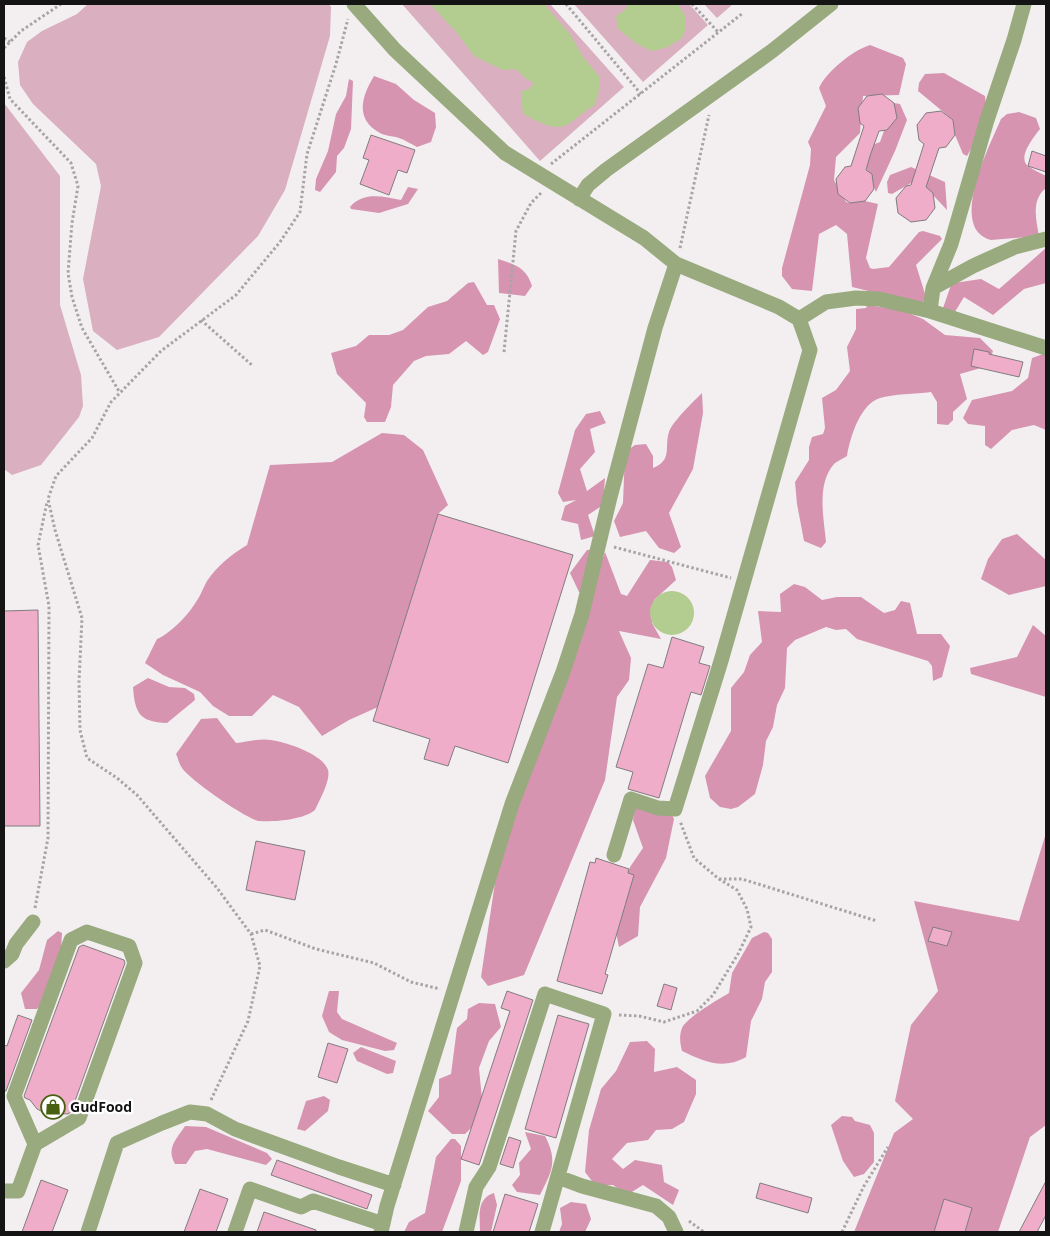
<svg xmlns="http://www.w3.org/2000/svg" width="1050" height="1236" viewBox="0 0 1050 1236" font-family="'Open Sans',sans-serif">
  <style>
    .green { fill: #daafc0 }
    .forest { fill: #d694b0 }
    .water { fill: #b3cc8f }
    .building { fill: #f0adc9; stroke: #807d7e }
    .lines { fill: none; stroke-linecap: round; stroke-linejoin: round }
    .path { stroke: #a7a4a6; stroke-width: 3; stroke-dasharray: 2.5 2.5; stroke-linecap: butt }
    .minor { stroke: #98aa7e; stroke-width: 15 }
    .labels { text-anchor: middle; stroke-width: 4.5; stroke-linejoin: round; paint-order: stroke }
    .poi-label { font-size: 14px; font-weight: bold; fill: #151414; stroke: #fff; text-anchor: start }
  </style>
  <rect width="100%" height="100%" fill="#f3eff1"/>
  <path class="green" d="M88 4H329L331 7 330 36 285 190 258 236 159 337 117 350 93 331 83 279 101 186 96 164 33 104 20 85 18 62 27 42 42 31 77 14Z
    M402 4H550L624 87 540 161Z
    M574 4H689L708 25 643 82Z
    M704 4H733L717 18Z
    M4 103 60 176V305L81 375 83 406 79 417 41 465 12 475 4 469Z"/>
  <path class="forest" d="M870 45 903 58 906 64 899 95 863 96 860 133 836 157 834 180 846 202 850 203 865 201 878 204 866 258 870 268 873 269 889 267 919 232 923 231 940 236 942 239 916 265 926 297 922 304 852 287 847 234 836 225 819 234 812 291 792 289 782 276V268L810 165 811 149 808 142 826 106 819 88C826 72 853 50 870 45Z
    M944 73 985 96 987 120 967 156 963 154 955 135 953 120 918 91 919 83 925 74Z
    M374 76 396 84 414 100 435 113 436 127 431 142 417 147C411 144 405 140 399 138 393 136 385 136 380 133 354 119 362 96 374 76Z
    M349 79 353 81 351 129 344 148 337 156 336 172 320 192 315 190 316 179 328 151 336 114 346 96Z
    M894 103 900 104 907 120 895 151 876 192 859 150 880 142Z
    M1019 112 1036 118 1040 129C1034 137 1017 157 1028 166 1033 170 1041 173 1046 176V188C1031 200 1036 219 1039 236L991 240C947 228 990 145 1001 119L1007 114Z
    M911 167 945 182 947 210 918 179 892 194 888 193 887 182 890 175Z
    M408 187 418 189 408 204 379 213 351 209 350 207C364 191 383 197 401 200Z
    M1046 248V283L1024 289 993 315 964 297 953 315 942 311 951 285 954 283 981 279 999 289Z
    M498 259C515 264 527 268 532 286L525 296 499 293Z
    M474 282 487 305H494L500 319 488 352 483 355 466 341 449 354 426 356 414 361 393 385 391 407 385 422H367L364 417 366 403 337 374 331 353 356 346 369 335H389L403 330 428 307 447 301 468 283Z
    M867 305 901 310 923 319 945 335 980 338 993 351 988 366 960 374 967 399 953 412V420L948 425 937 424V402L931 392C916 394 893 394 880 398 860 404 850 438 847 456 843 459 837 461 834 464 816 484 824 519 826 542L821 548 804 541 797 504 795 482 809 460V447L812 437 823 434 825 428 822 398 836 390 850 371 847 347 856 329V309L866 308Z
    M1046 353V430L1034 425 1012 430 991 449 985 445V426L968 424 963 418 972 400 1012 391 1028 378 1032 358Z
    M702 393 703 413 693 469 669 513 681 547 674 553 659 548 646 531 620 537 614 521 623 503 625 452 635 445 646 444 653 456V468C673 460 664 447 669 432 672 422 694 401 702 393Z
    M600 411 606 423 590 429 595 452 580 469 587 491 605 478 603 505 588 515 595 536 581 540 578 524 561 520 565 506 576 500 563 502 558 493 575 430 586 414Z
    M382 433 404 435 423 450 448 505 438 514 378 707 349 720 322 736 299 707 273 695 252 716H229L213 706 200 692 163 675 145 663 157 639C170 634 189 614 196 602 201 595 203 588 207 581 218 565 231 555 247 545L270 465 332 462Z
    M1017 534 1046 560V586L1009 595 981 579 988 559 1002 539Z
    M597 549 583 592H579L570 573 587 550Z
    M605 552 621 594 627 596 650 560 668 562 672 567 676 580 654 600 652 623 661 639 619 631 631 658 629 680 617 697 605 780 524 975 488 986 481 977 502 835Z
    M794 584 805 587 822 600 837 597H861L884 613 895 610 901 601 910 603 917 634H941L950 646 942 677 933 681 932 666 928 661 857 639 846 629 836 630 826 627 795 640 787 648 785 688 777 705 773 727 766 741 763 765 755 794 738 807 731 809 720 807 710 798 705 776 731 731V688L744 672 750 655 762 642 758 611 781 612 780 594Z
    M1033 625 1046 636V697L971 674 970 668 1017 657Z
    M148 678 169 687 185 688 194 694 195 700 167 723C139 722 135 713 133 687Z
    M217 718 236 743C247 742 260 738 271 740 286 742 323 754 328 770 331 780 319 801 315 810 303 820 274 822 259 821 246 819 189 779 182 768 179 764 178 758 176 754L201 719Z
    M635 807 671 813 674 819 666 858 640 907 638 936 619 947 613 918 630 867 643 848 633 820Z
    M1046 833V1125L1030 1137 998 1232H854L894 1133 913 1119 895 1101 911 1025 938 991 914 901 1019 921Z
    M58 931 62 933 61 952 43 1003 37 1009H25L21 993 39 970 47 940Z
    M764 932 768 933 772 939V972L765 982 762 999 751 1021 746 1057C723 1070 705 1062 682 1051 680 1043 679 1036 682 1028 686 1018 719 999 729 993L732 973 752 938Z
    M329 991H339L337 1012 342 1019 397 1043 394 1050 385 1051 342 1040 329 1032 322 1016Z
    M479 1003 495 1004 501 1027 489 1041 479 1068 482 1099 471 1128 465 1134H452L428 1111 439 1097V1079L451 1074 457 1028 467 1019 468 1009Z
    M647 1041 655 1049 654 1072 677 1067 696 1080V1094L684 1122 672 1129 656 1130 648 1140 627 1143 612 1159 623 1169 635 1160 662 1165 664 1182 679 1190 673 1205 643 1185 627 1195 613 1185H595L585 1172 589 1130 601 1089 616 1071 630 1042Z
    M361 1047 396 1061 393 1073 387 1074 357 1061 353 1053Z
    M324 1096 330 1100 328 1111 305 1131 297 1129 306 1101Z
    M842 1116 852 1117 855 1121 870 1125 874 1133V1162L864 1174 854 1177 843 1161 831 1125Z
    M185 1126 206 1127 267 1153 272 1159 266 1165 207 1149 195 1151 186 1164H175C166 1148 176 1140 185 1126Z
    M525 1132 545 1136C558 1161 552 1171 540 1195L517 1192 512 1185 520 1175 519 1163 531 1149Z
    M451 1139H455L461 1146V1181L442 1232H404L409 1222 425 1213 436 1157Z
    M494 1193 497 1205 491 1232H480C480 1216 476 1199 494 1193Z
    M571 1202 586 1204 591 1219 585 1232H559L562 1224 560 1208Z"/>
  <path class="water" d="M430 4H544L570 34 583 57 599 76V89L595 105C585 110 578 118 568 124 555 133 536 120 523 114L521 98 522 91 529 89 534 83 525 78 516 69 503 70 474 56 457 33Z
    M628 4H678L686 17V28L682 38 668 47 652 51 637 44 618 29 616 16 625 10Z
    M650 613a22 22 0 1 1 44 0a22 22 0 1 1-44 0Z"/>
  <path class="building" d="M882 94 894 103 897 118 887 130 879 131 870 156 866 170 872 174 874 189 865 201 850 203 838 194 836 179 845 167 851 166 864 126 860 123 858 108 867 96Z
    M941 111 953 120 955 135 946 147 939 148 926 187 933 193 935 208 926 220 911 222 898 213 896 198 906 186 911 185 924 144 919 140 917 125 926 113Z
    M371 135 415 150 407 173 398 170 389 195 360 184 369 160 363 158Z
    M1032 151 1046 156V172L1028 166Z
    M974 349 989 352V354L1023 362 1019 377 971 366Z
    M438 514 573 555 508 763 455 746 448 766 424 759 430 739 373 721Z
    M38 610 40 826H4V611Z
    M672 637 704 647 699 663 710 666 701 695 691 692 659 798 628 789 633 772 616 767 648 664 663 668Z
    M256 841 305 851 295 900 246 890Z
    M596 858 629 869 628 873 634 875 605 974 608 975 602 994 557 981 590 862 595 863Z
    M933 927 952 932 947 946 928 941Z
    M83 945 124 960 125 963 71 1112 68 1114 45 1113 37 1109 30 1100 25 1098 24 1096 79 947Z
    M664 984 677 988 671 1010 657 1006Z
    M507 991 533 1000 479 1165 461 1159 510 1011 501 1008Z
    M18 1015 32 1020 6 1091H4V1045L7 1046Z
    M558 1015 589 1024 556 1138 525 1129Z
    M328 1043 348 1049 337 1083 318 1077Z
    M509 1137 521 1141 513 1168 500 1164Z
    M277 1160 372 1195 367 1209 271 1175Z
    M41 1180 68 1190 52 1232H22Z
    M1046 1181V1215L1037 1232H1019Z
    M760 1183 812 1198 808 1213 756 1198Z
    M200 1189 228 1199 216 1232H184Z
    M505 1194 538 1204 529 1232H493Z
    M944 1199 972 1208 965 1232H934Z
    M264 1212 316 1230V1232H257Z"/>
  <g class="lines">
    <path class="path" d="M566 4 641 94
      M692 4 719 33
      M4 38 10 42
      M4 48 21 31 61 4
      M4 77 10 99 71 163 78 186 72 223 68 273 72 297 82 328 120 393
      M551 164 743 13
      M680 248 709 115
      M201 320 253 366
      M504 352 516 231 531 203 541 193
      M614 547 731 578
      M719 879H742L877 921
      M35 908 48 838 49 606 38 545 47 502
      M251 934 265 930 316 949 374 963 411 982 440 989
      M619 1015 639 1016 664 1022 697 1011 713 995 738 954 751 927 747 909 737 890 719 879 694 858 680 821
      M211 1100 248 1021 260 966 251 934 217 888 137 795 117 778 87 758 80 730 79 682 82 618 55 530 48 499 56 476 92 438 111 402 161 351 236 295 280 242 300 212 307 154 336 64 348 19
      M689 1221 704 1232
      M842 1232 864 1186 888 1147"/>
    <path class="minor" d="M354 4 395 50 505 153 644 238 676 264 779 307 799 319
      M579 199 588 185 606 170 772 51 831 4
      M933 288 973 266 1015 247 1046 239
      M930 311 933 288 951 244 987 120 1014 40 1024 4
      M614 855 631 799 658 808 675 809 721 661 810 350 799 319 826 302 856 298 879 299 930 311 1046 348
      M4 961 12 954 16 944 33 922
      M558 1177 582 1186 656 1206 669 1217 676 1232
      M4 1191H18L35 1144 14 1096 71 940 87 932 129 946 135 963 79 1118 35 1144
      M88 1232 117 1143 162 1123 190 1112 207 1114 235 1129 339 1167 394 1185
      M235 1232 250 1189 301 1207 313 1201 383 1224
      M381 1232 387 1206 512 804 563 672 582 614 610 497 655 328 676 264
      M466 1232 476 1187 489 1167 545 994 604 1014 542 1232"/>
  </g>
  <defs>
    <g id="shop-ring" transform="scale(1.25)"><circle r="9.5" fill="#fff" stroke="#476110" stroke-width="1.5"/><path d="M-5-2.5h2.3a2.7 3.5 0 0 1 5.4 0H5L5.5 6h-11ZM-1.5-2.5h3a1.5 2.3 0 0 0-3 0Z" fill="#476110"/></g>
  </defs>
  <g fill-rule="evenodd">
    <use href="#shop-ring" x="53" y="1107"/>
  </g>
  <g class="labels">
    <g class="poi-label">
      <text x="70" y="1112">GudFood</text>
    </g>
  </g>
  <rect width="1050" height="1236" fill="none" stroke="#151414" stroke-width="10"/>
</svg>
